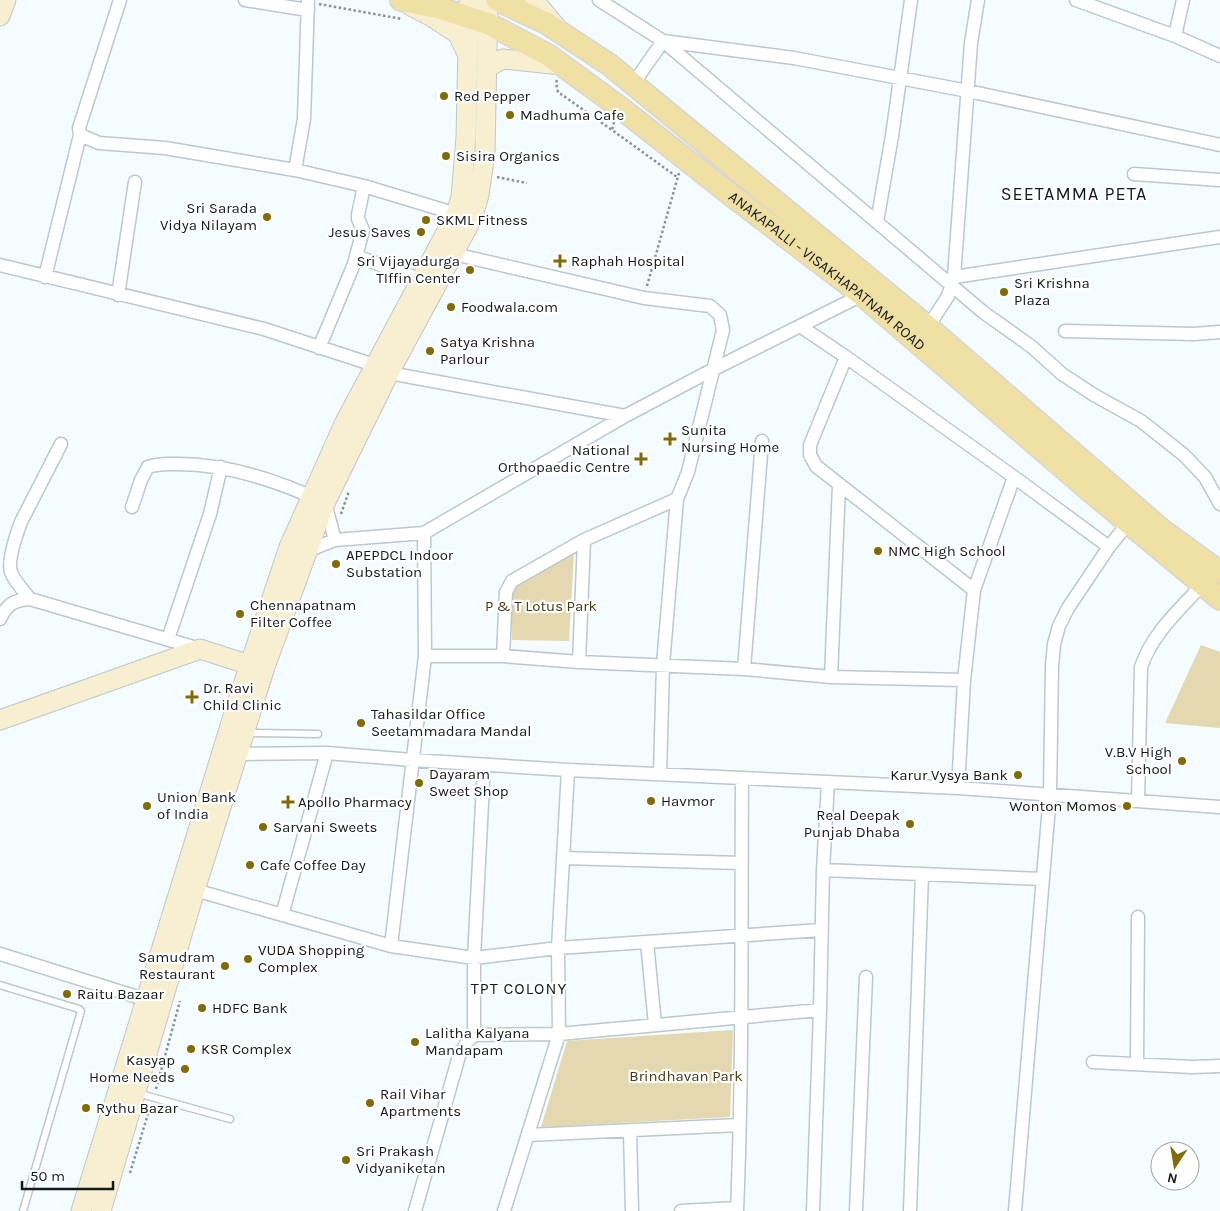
<svg xmlns="http://www.w3.org/2000/svg" width="1220" height="1211" viewBox="0 0 1220 1211" font-family="Karla,sans-serif">
  <style>
    .green { fill: #e3d8b0 }
    .lines { fill: none; stroke-linecap: round; stroke-linejoin: round }
    .lane-casing { stroke: #bbc8cd; stroke-width: 9 }
    .street-casing { stroke: #bbc8cd; stroke-width: 15 }
    .secondary-casing { stroke: #bbc8cd; stroke-width: 21 }
    .primary-casing { stroke: #d5d6d6; stroke-width: 24 }
    .path { stroke: #8a9193; stroke-width: 2.5; stroke-dasharray: 2.5 2.5; stroke-linecap: butt }
    .lane { stroke: #fff; stroke-width: 6 }
    .street { stroke: #fff; stroke-width: 12 }
    .secondary { stroke: #f8efd1; stroke-width: 19 }
    .primary { stroke: #f0e0a3; stroke-width: 21 }
    .poi-dot { fill: #816b05; stroke: #fff; stroke-width: 2 }
    .labels { text-anchor: middle; stroke-width: 4.5; stroke-linejoin: round; paint-order: stroke }
    .poi-label { font-size: 15px; fill: #14191b; stroke: #fff; text-anchor: start }
    .street-label { font-size: 15px; fill: #14191b; stroke: #fff }
    .park-label { font-size: 15px; fill: #453a11; stroke: #fff }
    .neighbourhood-label { font-size: 16px; letter-spacing: 1px; fill: #14191b; stroke: #fff }
    .quarter-label { font-size: 18px; letter-spacing: 1px; fill: #14191b; stroke: #fff }
  </style>
  <rect width="100%" height="100%" fill="#f4fcff"/>
  <path class="green" d="M574 552 569 641 512 640V587Z
    M1201 645 1220 652V728L1165 723Z
    M733 1030 730 1117 541 1127 567 1041Z"/>
  <g class="lines">
    <g class="lane-casing">
      <path id="lane" d="M246 733 318 734
        M0 985 79 1009 81 1011 23 1211
        M137 1093 230 1119"/>
    </g>
    <g class="street-casing">
      <path id="street" d="M120 0 79 128 80 135 99 143 165 148 295 170
        M245 0 308 10
        M308 0 304 119 295 170 364 186 463 216
        M599 0 663 41 983 312 1032 347 1062 374 1094 395 1141 421 1184 455 1205 477 1220 504
        M1076 0 1175 36 1220 56
        M1175 36 1183 0
        M633 84 663 41 794 58 968 91 1220 145
        M1134 174 1220 180
        M877 222 892 136 911 0
        M454 254 644 298 710 306 720 315 723 330 688 472 677 499 663 665 660 774
        M356 256 422 280
        M0 265 264 329 374 365 389 373 625 416
        M45 277 80 135
        M954 277 971 43 978 0
        M118 295 135 182
        M800 326 846 357
        M928 327 948 296 954 277 1220 237
        M1065 331 1194 334 1220 332
        M319 348 354 264 363 230 358 219V215L364 186
        M132 507 141 480 148 467C158 463 167 464 178 464 227 464 281 482 325 503L335 540
        M424 533 425 656
        M307 551 335 540 424 533 625 416 712 370 862 295
        M974 590 816 466 810 455V445L846 357 1014 477 1109 547
        M30 599C24 591 14 581 11 572 7 561 17 533 21 522L61 444
        M0 619C7 604 14 600 30 599L200 649
        M168 639 210 514 221 467
        M503 656 506 592 512 581 584 540 677 499
        M579 662 584 540
        M744 669 762 441
        M831 677 839 485
        M964 680 974 590 1014 477
        M232 753 238 754 327 753 412 760 568 770 958 788 1220 807
        M484 765 474 958V1035L559 1034 820 1010
        M1138 801 1141 667C1152 634 1179 610 1202 585
        M563 858 741 863
        M823 870 1043 879
        M188 888 391 946 474 958 558 948 821 930
        M282 915 327 753
        M647 942 655 1025
        M391 946 425 656H503L579 662 744 669 831 677 964 680 958 788
        M0 954 147 1000
        M1093 1062 1192 1067 1220 1066
        M1137 1064 1138 917
        M630 1131 632 1211
        M528 1135 739 1125
        M415 1211 459 1056 467 1042 474 1035
        M504 1211 559 1034 558 948 568 770
        M681 1211 737 1208
        M737 1211C743 1067 741 922 742 778
        M813 1211 820 1010 823 870 828 783
        M856 1211 866 977
        M910 1211 922 874
        M1015 1211 1050 794 1052 666 1054 644 1059 626 1068 608 1109 547 1128 523"/>
    </g>
    <g class="secondary-casing">
      <path id="secondary" d="M534 0 557 28
        M411 6 432 17 458 34 467 54
        M0 16 6 0
        M488 67 503 59 561 65
        M0 720 200 649 250 665
        M81 1211 238 700 289 547 345 422 456 214 461 197 466 137 469 0
        M101 1211 195 890 265 667 325 503 389 373 472 219 479 195 485 153 488 0"/>
    </g>
    <g class="primary-casing">
      <g id="primary">
        <path id="s1" d="M401 0 439 8 489 24 548 55 622 109 735 198 862 295 1084 486 1220 599"/>
        <path d="M497 0 546 23 610 65 928 327 1162 530 1220 572"/>
      </g>
    </g>
    <path class="path" d="M319 4 402 19
      M557 80 556 83 558 92 612 130
      M614 122 612 130 677 177
      M497 177 527 183
      M647 286 679 173
      M341 514 349 491
      M156 1089 180 1001
      M130 1173 151 1104"/>
    <use href="#lane" class="lane"/>
    <use href="#street" class="street"/>
    <use href="#secondary" class="secondary"/>
    <use href="#primary" class="primary"/>
  </g>
  <g class="poi-dot">
    <circle cx="444" cy="96" r="5"/>
    <circle cx="510" cy="115" r="5"/>
    <circle cx="446" cy="156" r="5"/>
    <circle cx="267" cy="217" r="5"/>
    <circle cx="426" cy="220" r="5"/>
    <circle cx="421" cy="232" r="5"/>
    <path d="M557.5 253.5h5v5h5v5h-5v5h-5v-5h-5v-5h5z"/>
    <circle cx="470" cy="270" r="5"/>
    <circle cx="1004" cy="292" r="5"/>
    <circle cx="451" cy="307" r="5"/>
    <circle cx="430" cy="351" r="5"/>
    <path d="M667.5 431.5h5v5h5v5h-5v5h-5v-5h-5v-5h5z"/>
    <path d="M638.5 451.5h5v5h5v5h-5v5h-5v-5h-5v-5h5z"/>
    <circle cx="878" cy="551" r="5"/>
    <circle cx="336" cy="564" r="5"/>
    <circle cx="240" cy="614" r="5"/>
    <path d="M189.5 689.5h5v5h5v5h-5v5h-5v-5h-5v-5h5z"/>
    <circle cx="361" cy="723" r="5"/>
    <circle cx="1182" cy="761" r="5"/>
    <circle cx="1018" cy="775" r="5"/>
    <circle cx="419" cy="783" r="5"/>
    <circle cx="651" cy="801" r="5"/>
    <path d="M285.5 794.5h5v5h5v5h-5v5h-5v-5h-5v-5h5z"/>
    <circle cx="147" cy="806" r="5"/>
    <circle cx="1127" cy="806" r="5"/>
    <circle cx="910" cy="824" r="5"/>
    <circle cx="263" cy="827" r="5"/>
    <circle cx="250" cy="865" r="5"/>
    <circle cx="248" cy="959" r="5"/>
    <circle cx="225" cy="966" r="5"/>
    <circle cx="67" cy="994" r="5"/>
    <circle cx="202" cy="1008" r="5"/>
    <circle cx="415" cy="1042" r="5"/>
    <circle cx="191" cy="1049" r="5"/>
    <circle cx="185" cy="1069" r="5"/>
    <circle cx="370" cy="1103" r="5"/>
    <circle cx="86" cy="1108" r="5"/>
    <circle cx="346" cy="1160" r="5"/>
  </g>
  <g class="labels">
    <g class="poi-label">
      <text x="454" y="101">Red Pepper</text>
      <text x="520" y="120">Madhuma Cafe</text>
      <text x="456" y="161">Sisira Organics</text>
      <text x="257" y="213" text-anchor="end">Sri Sarada<tspan x="257" dy="17">Vidya Nilayam</tspan></text>
      <text x="436" y="225">SKML Fitness</text>
      <text x="411" y="237" text-anchor="end">Jesus Saves</text>
      <text x="460" y="266" text-anchor="end">Sri Vijayadurga<tspan x="460" dy="17">TIffin Center</tspan></text>
      <text x="571" y="266">Raphah Hospital</text>
      <text x="1014" y="288">Sri Krishna<tspan x="1014" dy="17">Plaza</tspan></text>
      <text x="461" y="312">Foodwala.com</text>
      <text x="440" y="347">Satya Krishna<tspan x="440" dy="17">Parlour</tspan></text>
      <text x="681" y="435">Sunita<tspan x="681" dy="17">Nursing Home</tspan></text>
      <text x="630" y="455" text-anchor="end">National<tspan x="630" dy="17">Orthopaedic Centre</tspan></text>
      <text x="888" y="556">NMC High School</text>
      <text x="346" y="560">APEPDCL Indoor<tspan x="346" dy="17">Substation</tspan></text>
      <text x="250" y="610">Chennapatnam<tspan x="250" dy="17">Filter Coffee</tspan></text>
      <text x="203" y="693">Dr. Ravi<tspan x="203" dy="17">Child Clinic</tspan></text>
      <text x="371" y="719">Tahasildar Office<tspan x="371" dy="17">Seetammadara Mandal</tspan></text>
      <text x="1172" y="757" text-anchor="end">V.B.V High<tspan x="1172" dy="17">School</tspan></text>
      <text x="429" y="779">Dayaram<tspan x="429" dy="17">Sweet Shop</tspan></text>
      <text x="1008" y="780" text-anchor="end">Karur Vysya Bank</text>
      <text x="157" y="802">Union Bank<tspan x="157" dy="17">of India</tspan></text>
      <text x="661" y="806">Havmor</text>
      <text x="298" y="807">Apollo Pharmacy</text>
      <text x="1117" y="811" text-anchor="end">Wonton Momos</text>
      <text x="900" y="820" text-anchor="end">Real Deepak<tspan x="900" dy="17">Punjab Dhaba</tspan></text>
      <text x="273" y="832">Sarvani Sweets</text>
      <text x="260" y="870">Cafe Coffee Day</text>
      <text x="258" y="955">VUDA Shopping<tspan x="258" dy="17">Complex</tspan></text>
      <text x="215" y="962" text-anchor="end">Samudram<tspan x="215" dy="17">Restaurant</tspan></text>
      <text x="77" y="999">Raitu Bazaar</text>
      <text x="212" y="1013">HDFC Bank</text>
      <text x="425" y="1038">Lalitha Kalyana<tspan x="425" dy="17">Mandapam</tspan></text>
      <text x="201" y="1054">KSR Complex</text>
      <text x="175" y="1065" text-anchor="end">Kasyap<tspan x="175" dy="17">Home Needs</tspan></text>
      <text x="380" y="1099">Rail Vihar<tspan x="380" dy="17">Apartments</tspan></text>
      <text x="96" y="1113">Rythu Bazar</text>
      <text x="356" y="1156">Sri Prakash<tspan x="356" dy="17">Vidyaniketan</tspan></text>
    </g>
    <g class="street-label">
      <text dy="5" stroke="none"><textPath href="#s1" startOffset="511">ANAKAPALLI - VISAKHAPATNAM ROAD</textPath></text>
    </g>
    <g class="park-label">
      <text x="541" y="611">P &amp; T Lotus Park</text>
      <text x="686" y="1081">Brindhavan Park</text>
    </g>
    <g class="neighbourhood-label">
      <text x="519" y="994">TPT COLONY</text>
    </g>
    <g class="quarter-label">
      <text x="1074" y="200">SEETAMMA PETA</text>
    </g>
  </g>
  <g transform="translate(1175 1166) rotate(192)"><circle r="24" fill="#ffffff" stroke="#a1a3a4"/>
  <path d="M0-4L9 19L0 12L-9 19Z" fill="#816b05"/>
  <text y="-8" font-size="14" font-weight="bold" text-anchor="middle" fill="#14191b">N</text>
  </g>
  <path d="M22 1181v8h91v-8" fill="none" stroke="#14191b" stroke-width="2.5"/>
  <text x="30" y="1181" font-size="15" fill="#14191b" stroke="#ffffff" stroke-width="4" paint-order="stroke">50 m</text>
</svg>
